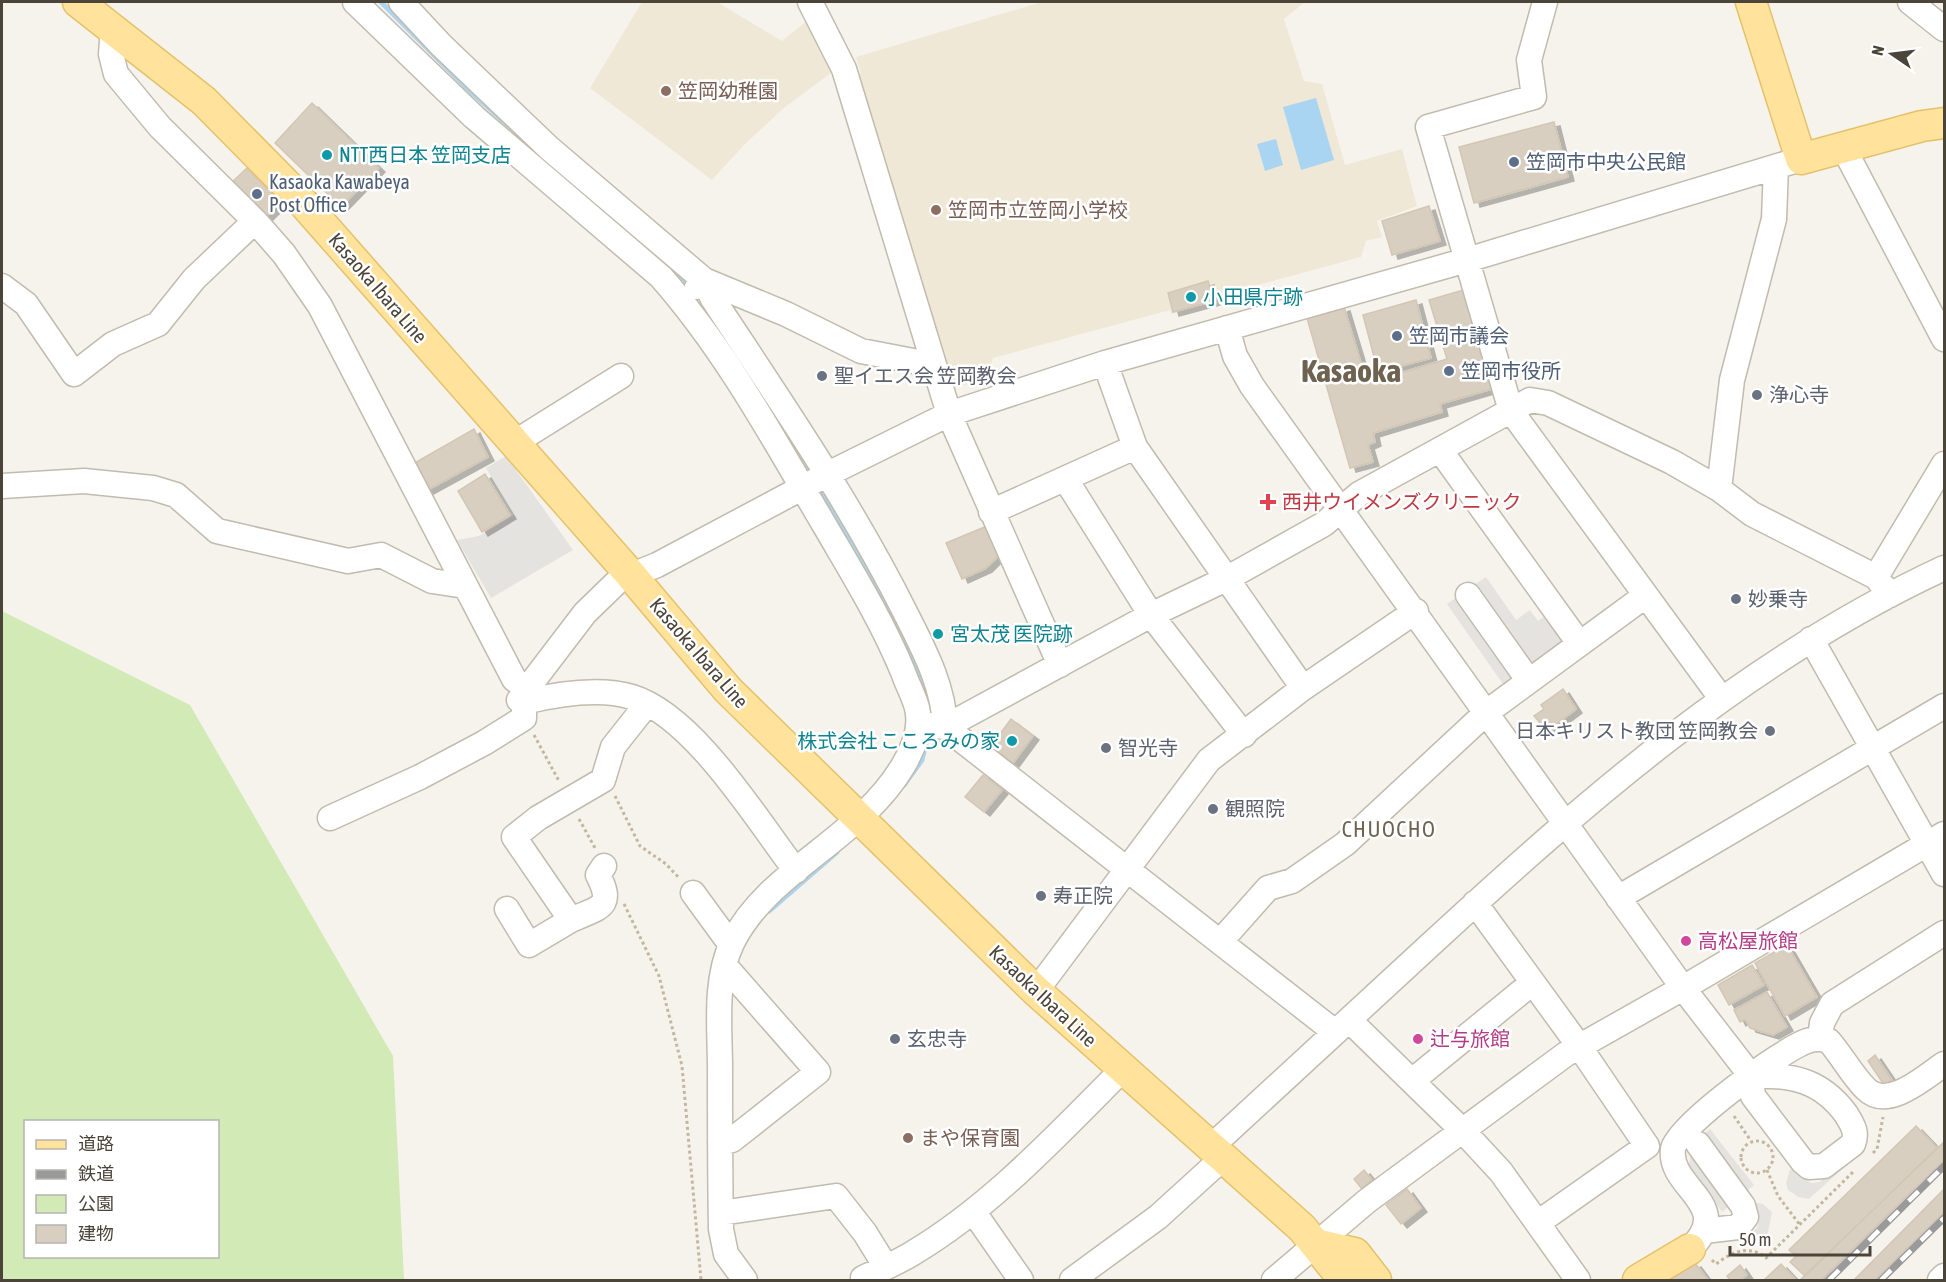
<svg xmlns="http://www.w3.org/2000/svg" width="1946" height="1282" viewBox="0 0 1946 1282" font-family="'Asap Condensed','Noto Sans JP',sans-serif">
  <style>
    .education { fill: #efe8d6 }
    .green { fill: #d2eab5; fill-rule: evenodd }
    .parking { fill: #e5e3e0 }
    .water { fill: #a9d4f2 }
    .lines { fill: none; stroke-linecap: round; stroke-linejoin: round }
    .stream { stroke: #a9d4f2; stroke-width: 5 }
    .building { fill: #d8cfc1; stroke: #d3c7b4; stroke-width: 1.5; filter: url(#shadow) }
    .minor-casing { stroke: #c2bbae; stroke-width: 27 }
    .major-casing { stroke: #e6c16a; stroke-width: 33 }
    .path { stroke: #c4b79f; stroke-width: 3; stroke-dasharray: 3 3; stroke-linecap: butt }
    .minor { stroke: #fff; stroke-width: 24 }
    .major { stroke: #ffe39c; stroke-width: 30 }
    .rail-casing { stroke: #9a9a9a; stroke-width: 7 }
    .rail { stroke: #fff; stroke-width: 4.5; stroke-dasharray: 14; stroke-linecap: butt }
    .education-dot { fill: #8d6e63; stroke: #fff; stroke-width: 2 }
    .culture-dot { fill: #0f9aa8; stroke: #fff; stroke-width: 2 }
    .service-dot { fill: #5c6f8a; stroke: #fff; stroke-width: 2 }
    .worship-dot { fill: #6b7280; stroke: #fff; stroke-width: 2 }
    .health-dot { fill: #e0444e; stroke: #fff; stroke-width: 2 }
    .hotel-dot { fill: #d1479c; stroke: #fff; stroke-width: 2 }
    .labels { text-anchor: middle; stroke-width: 5; stroke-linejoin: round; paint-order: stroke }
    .education-label { font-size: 20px; fill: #785e54; stroke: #fff; text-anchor: start }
    .culture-label { font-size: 20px; fill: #0d838f; stroke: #fff; text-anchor: start }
    .service-label { font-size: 20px; fill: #4e5e75; stroke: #fff; text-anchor: start }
    .street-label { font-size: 20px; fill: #4b4439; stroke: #fff }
    .worship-label { font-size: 20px; fill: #5b616d; stroke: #fff; text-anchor: start }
    .health-label { font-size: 20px; fill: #be3a42; stroke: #fff; text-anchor: start }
    .hotel-label { font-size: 20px; fill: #b23c85; stroke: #fff; text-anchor: start }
    .quarter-label { font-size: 22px; letter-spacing: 1.5px; fill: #6e6250; stroke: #fff }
    .town-label { font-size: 32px; font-weight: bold; fill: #6e6250; stroke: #fff }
  </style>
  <defs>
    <filter id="shadow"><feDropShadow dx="6" dy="4" stdDeviation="0" flood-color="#0004"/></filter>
  </defs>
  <rect width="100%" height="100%" fill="#f6f3ec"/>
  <path class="education" d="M642 2H717L782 41 808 20 835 70 785 107 745 144 712 180 590 88Z
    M1042 2H1305L1284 19 1304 81 1322 84 1345 165 1402 149 1417 206 1377 221 1382 237 1366 241 1361 257 1214 297 1216 302 1171 314 1170 310 993 358 987 379 954 388 855 75 861 73 856 57Z"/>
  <path class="green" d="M2 611 190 705 393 1056 404 1280H2ZM26 1122H218V1256H26Z"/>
  <path class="parking" d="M506 456 573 550 491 598 457 540 479 536 514 515 486 468Z
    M1486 577 1516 620 1530 610 1538 621 1550 612 1566 644 1505 687 1447 604Z
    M1710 1129 1754 1185 1722 1212 1689 1166 1692 1144Z
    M1860 1153 1809 1199 1798 1197 1788 1190 1786 1183 1790 1169 1811 1183 1819 1182Z
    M1750 1202 1763 1204 1772 1212 1768 1233 1763 1237 1723 1239 1752 1232 1757 1228 1758 1222Z"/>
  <path class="water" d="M1316 98 1334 160 1301 170 1283 107Z
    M1276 139 1283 165 1265 171 1257 144Z"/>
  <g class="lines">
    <path class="stream" d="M381 2 472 93 518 134
      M628 231 690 288
      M767 403 813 476
      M819 487C846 531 935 673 929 720
      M904 785 922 760 928 735
      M769 911 837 852"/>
  </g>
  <path class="building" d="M312 103 379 168 341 207 275 143Z
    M1554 122 1568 177 1474 203 1459 147Z
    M247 168 281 202 264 219 230 184Z
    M1429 206 1440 241 1392 255 1382 221Z
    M1208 281 1214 301 1173 312 1168 293Z
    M1467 289 1495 388 1440 404 1442 412 1373 433 1375 442 1368 445 1373 462 1350 468 1307 318 1344 307 1367 383 1447 359 1429 300Z
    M1416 300 1431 358 1378 372 1363 315Z
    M474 429 488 457 424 492 411 465Z
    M485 474 510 515 482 532 458 491Z
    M987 526 1001 553 986 568 962 579 946 543Z
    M1563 689 1576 709 1547 731 1534 716 1544 709 1541 705Z
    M1011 719 1033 736 1013 763 991 746Z
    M983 775 1002 790 984 812 965 797Z
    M1787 945 1817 997 1785 1016 1755 963Z
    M1752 965 1764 985 1729 1005 1718 985Z
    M1767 992 1787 1027 1773 1035 1750 1028 1745 1019 1740 1022 1734 1010Z
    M1875 1055 1892 1080 1884 1085 1868 1061Z
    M1916 1126 1937 1148 1805 1276 1790 1262 1796 1256 1789 1250Z
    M1943 1143 1944 1160 1821 1280H1800Z
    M1364 1170 1372 1180 1362 1189 1354 1179Z
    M1407 1189 1421 1208 1401 1224 1386 1205Z
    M1944 1189V1212L1875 1280H1854Z
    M1695 1263 1708 1280H1669Z
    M1781 1264 1796 1280H1764Z
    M1740 1265 1747 1275 1740 1280H1730L1727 1276Z"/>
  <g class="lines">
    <g class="minor-casing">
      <path id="minor" d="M355 2 474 117 661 277C727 352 774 440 825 526 853 574 882 621 903 672 907 684 914 696 917 708 922 728 913 749 903 766 860 839 767 871 732 943 714 981 720 1028 720 1069 720 1122 720 1176 721 1229L726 1254 745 1280
        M401 2 441 45 549 148 704 280 713 299C780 401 850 502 905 612 923 648 944 686 945 727L1335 1032
        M810 2 844 69 949 414 1060 665
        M1545 2 1529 60 1534 97 1428 127 1511 411 1721 698
        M1910 2 1944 29
        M113 28 111 54 116 74 160 127 255 221 284 254 320 306 514 679 527 689
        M1843 147 1944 339
        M2 286 26 304 74 374 113 344 158 324 194 279 255 221
        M697 287 704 280 786 314 861 351 934 365
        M1227 328 1235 356 1252 386 1683 988 1751 1076 1753 1096 1803 1162 1809 1167 1824 1166 1853 1144C1858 1132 1852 1124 1846 1114 1821 1080 1791 1074 1751 1076
        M1105 363 1135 447 1303 688
        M514 443 621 376
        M1440 450 1579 643
        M1066 480 1151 615 1244 735
        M2 486 84 481 153 488 176 495 217 531 348 561 381 555 432 581 465 586
        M1719 489 1732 380 1774 219 1776 167
        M991 512 1135 447
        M1876 577 1944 464
        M1468 595 1529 681
        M1811 639 1944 874
        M519 700 524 702C557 694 599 687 632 697 694 716 757 820 796 871
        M533 700 527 689 585 613 619 580 657 565 828 474 949 414 1105 363 1467 260 1801 159
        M931 725 945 727 1151 615 1226 579 1324 524 1359 494 1530 400 1548 403 1672 462 1719 489 1752 514 1876 577 1890 595
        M330 818 420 777 484 743 524 718V702
        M604 866 598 875C615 908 599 907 571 920L514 837 538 818 603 780 613 747 647 704
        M693 893 731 945
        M1618 898 1944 706
        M1475 903 1579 1046 1647 1146 1539 1222
        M507 909 529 945 571 920
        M1220 942 1268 888 1292 881 1345 844 1487 712 1645 596
        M1036 991 1209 760 1303 688 1416 611
        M1349 1020 1464 1132 1501 1172 1578 1280
        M1820 1038 1822 1023 1832 1004 1944 933
        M1412 1081 1532 983
        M720 1143 732 1140 818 1072 725 966
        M1698 1144 1743 1206 1746 1217 1738 1227 1704 1231
        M1212 1146C1284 1079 1357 1012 1430 945 1587 800 1748 659 1944 568
        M973 1211 1021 1280
        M721 1213 836 1196 865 1233 886 1267
        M1690 1249C1736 1204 1668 1189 1673 1149 1676 1127 1783 1049 1807 1041 1815 1038 1821 1038 1829 1041 1842 1056 1852 1075 1866 1089 1888 1111 1926 1076 1944 1064
        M863 1280V1278C880 1270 897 1263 913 1253 992 1206 1057 1135 1122 1070
        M1072 1280 1158 1217 1224 1157
        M1274 1280 1367 1201 1566 1054 1683 988 1944 834
        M1940 1280 1944 1276"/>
    </g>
    <g class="major-casing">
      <path id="major" d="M78 2 204 101 291 189 630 574 728 690 1036 991 1302 1228 1344 1280
        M1751 2 1801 159 1922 126 1944 123
        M1316 1244 1355 1253 1376 1280
        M1638 1280 1690 1249"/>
    </g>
    <path class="path" d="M534 735 559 781
      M615 796 640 846 666 864 680 879
      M579 819 595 848
      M624 904 659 976 682 1066 701 1280
      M1734 1116 1751 1141
      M1741 1157a16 16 0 1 1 32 0a16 16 0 1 1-32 0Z
      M1873 1153 1877 1149 1883 1117
      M1767 1170 1778 1196 1800 1225
      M1712 1260 1716 1264C1732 1252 1749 1244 1766 1258L1853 1172"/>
    <use href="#minor" class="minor"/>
    <use href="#major" class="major"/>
    <g class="rail-casing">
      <path id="rail" d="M1829 1280 1944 1166
        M1881 1280 1944 1218"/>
    </g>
    <use href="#rail" class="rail"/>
  </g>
  <g class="education-dot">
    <circle cx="666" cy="91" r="6"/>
    <circle cx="936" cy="210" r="6"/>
    <circle cx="908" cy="1138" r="6"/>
  </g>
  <g class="culture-dot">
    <circle cx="327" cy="155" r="6"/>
    <circle cx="1191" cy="297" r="6"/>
    <circle cx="938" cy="634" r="6"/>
    <circle cx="1012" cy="741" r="6"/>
  </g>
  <g class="service-dot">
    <circle cx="1514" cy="162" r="6"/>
    <circle cx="257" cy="194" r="6"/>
    <circle cx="1397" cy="336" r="6"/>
    <circle cx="1449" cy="371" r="6"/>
  </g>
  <g class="worship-dot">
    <circle cx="822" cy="376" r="6"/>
    <circle cx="1757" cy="395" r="6"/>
    <circle cx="1736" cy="599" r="6"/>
    <circle cx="1770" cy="731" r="6"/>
    <circle cx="1106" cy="748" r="6"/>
    <circle cx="1213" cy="809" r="6"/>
    <circle cx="1041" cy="896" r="6"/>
    <circle cx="895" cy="1039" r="6"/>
  </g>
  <path class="health-dot" d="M1265 493h6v6h6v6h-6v6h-6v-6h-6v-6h6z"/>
  <g class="hotel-dot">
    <circle cx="1686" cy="941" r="6"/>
    <circle cx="1418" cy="1039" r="6"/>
  </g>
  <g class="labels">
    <g class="education-label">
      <text x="678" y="98">笠岡幼稚園</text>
      <text x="948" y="217">笠岡市立笠岡小学校</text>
      <text x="920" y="1145">まや保育園</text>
    </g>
    <g class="culture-label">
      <text x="339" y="162">NTT西日本 笠岡支店</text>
      <text x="1203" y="304">小田県庁跡</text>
      <text x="950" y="641">宮太茂 医院跡</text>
      <text x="1000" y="748" text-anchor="end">株式会社 こころみの家</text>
    </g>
    <g class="service-label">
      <text x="1526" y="169">笠岡市中央公民館</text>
      <text x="269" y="189">Kasaoka Kawabeya<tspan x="269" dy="23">Post Office</tspan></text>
      <text x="1409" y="343">笠岡市議会</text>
      <text x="1461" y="378">笠岡市役所</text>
    </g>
    <g class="street-label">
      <text transform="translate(378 288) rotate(49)" y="7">Kasaoka Ibara Line</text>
      <text transform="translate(699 653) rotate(49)" y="7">Kasaoka Ibara Line</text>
      <text transform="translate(1043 996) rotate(43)" y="7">Kasaoka Ibara Line</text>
    </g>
    <g class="worship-label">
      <text x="834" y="383">聖イエス会 笠岡教会</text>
      <text x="1769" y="402">浄心寺</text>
      <text x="1748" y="606">妙乗寺</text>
      <text x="1758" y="738" text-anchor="end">日本キリスト教団 笠岡教会</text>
      <text x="1118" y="755">智光寺</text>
      <text x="1225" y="816">観照院</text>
      <text x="1053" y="903">寿正院</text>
      <text x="907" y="1046">玄忠寺</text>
    </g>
    <g class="health-label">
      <text x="1282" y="509">西井ウイメンズクリニック</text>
    </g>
    <g class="hotel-label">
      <text x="1698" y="948">高松屋旅館</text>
      <text x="1430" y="1046">辻与旅館</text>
    </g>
    <g class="quarter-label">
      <text x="1389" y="837">CHUOCHO</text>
    </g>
    <g class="town-label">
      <text x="1351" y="382">Kasaoka</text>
    </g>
  </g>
  <rect width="1946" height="1282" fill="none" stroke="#4b4439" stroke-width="6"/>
  <rect x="24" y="1120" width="195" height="138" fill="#ffffff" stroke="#b7b4b0" stroke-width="1.5"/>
  <rect x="36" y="1140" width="30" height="9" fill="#ffe39c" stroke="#b7b4b0" stroke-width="1.5"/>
  <text x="78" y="1150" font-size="18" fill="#4b4439">道路</text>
  <rect x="36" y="1170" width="30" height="9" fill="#9a9a9a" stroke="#b7b4b0" stroke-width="1.5"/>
  <text x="78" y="1180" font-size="18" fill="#4b4439">鉄道</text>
  <rect x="36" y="1195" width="30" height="18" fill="#d2eab5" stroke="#b7b4b0" stroke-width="1.5"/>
  <text x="78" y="1210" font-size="18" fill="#4b4439">公園</text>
  <rect x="36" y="1225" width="30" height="18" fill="#d8cfc1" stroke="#b7b4b0" stroke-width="1.5"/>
  <text x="78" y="1240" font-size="18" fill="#4b4439">建物</text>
  <g transform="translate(1892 54) rotate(284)" stroke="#ffffff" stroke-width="4.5" paint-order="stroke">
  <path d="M0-4.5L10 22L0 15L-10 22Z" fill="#4b4439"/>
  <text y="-9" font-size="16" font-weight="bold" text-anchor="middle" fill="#4b4439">N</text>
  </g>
  <path d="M1730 1246v9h140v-9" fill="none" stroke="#4b4439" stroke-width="3"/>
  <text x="1739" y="1246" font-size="18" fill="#4b4439" stroke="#ffffff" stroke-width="4.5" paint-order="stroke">50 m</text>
</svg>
